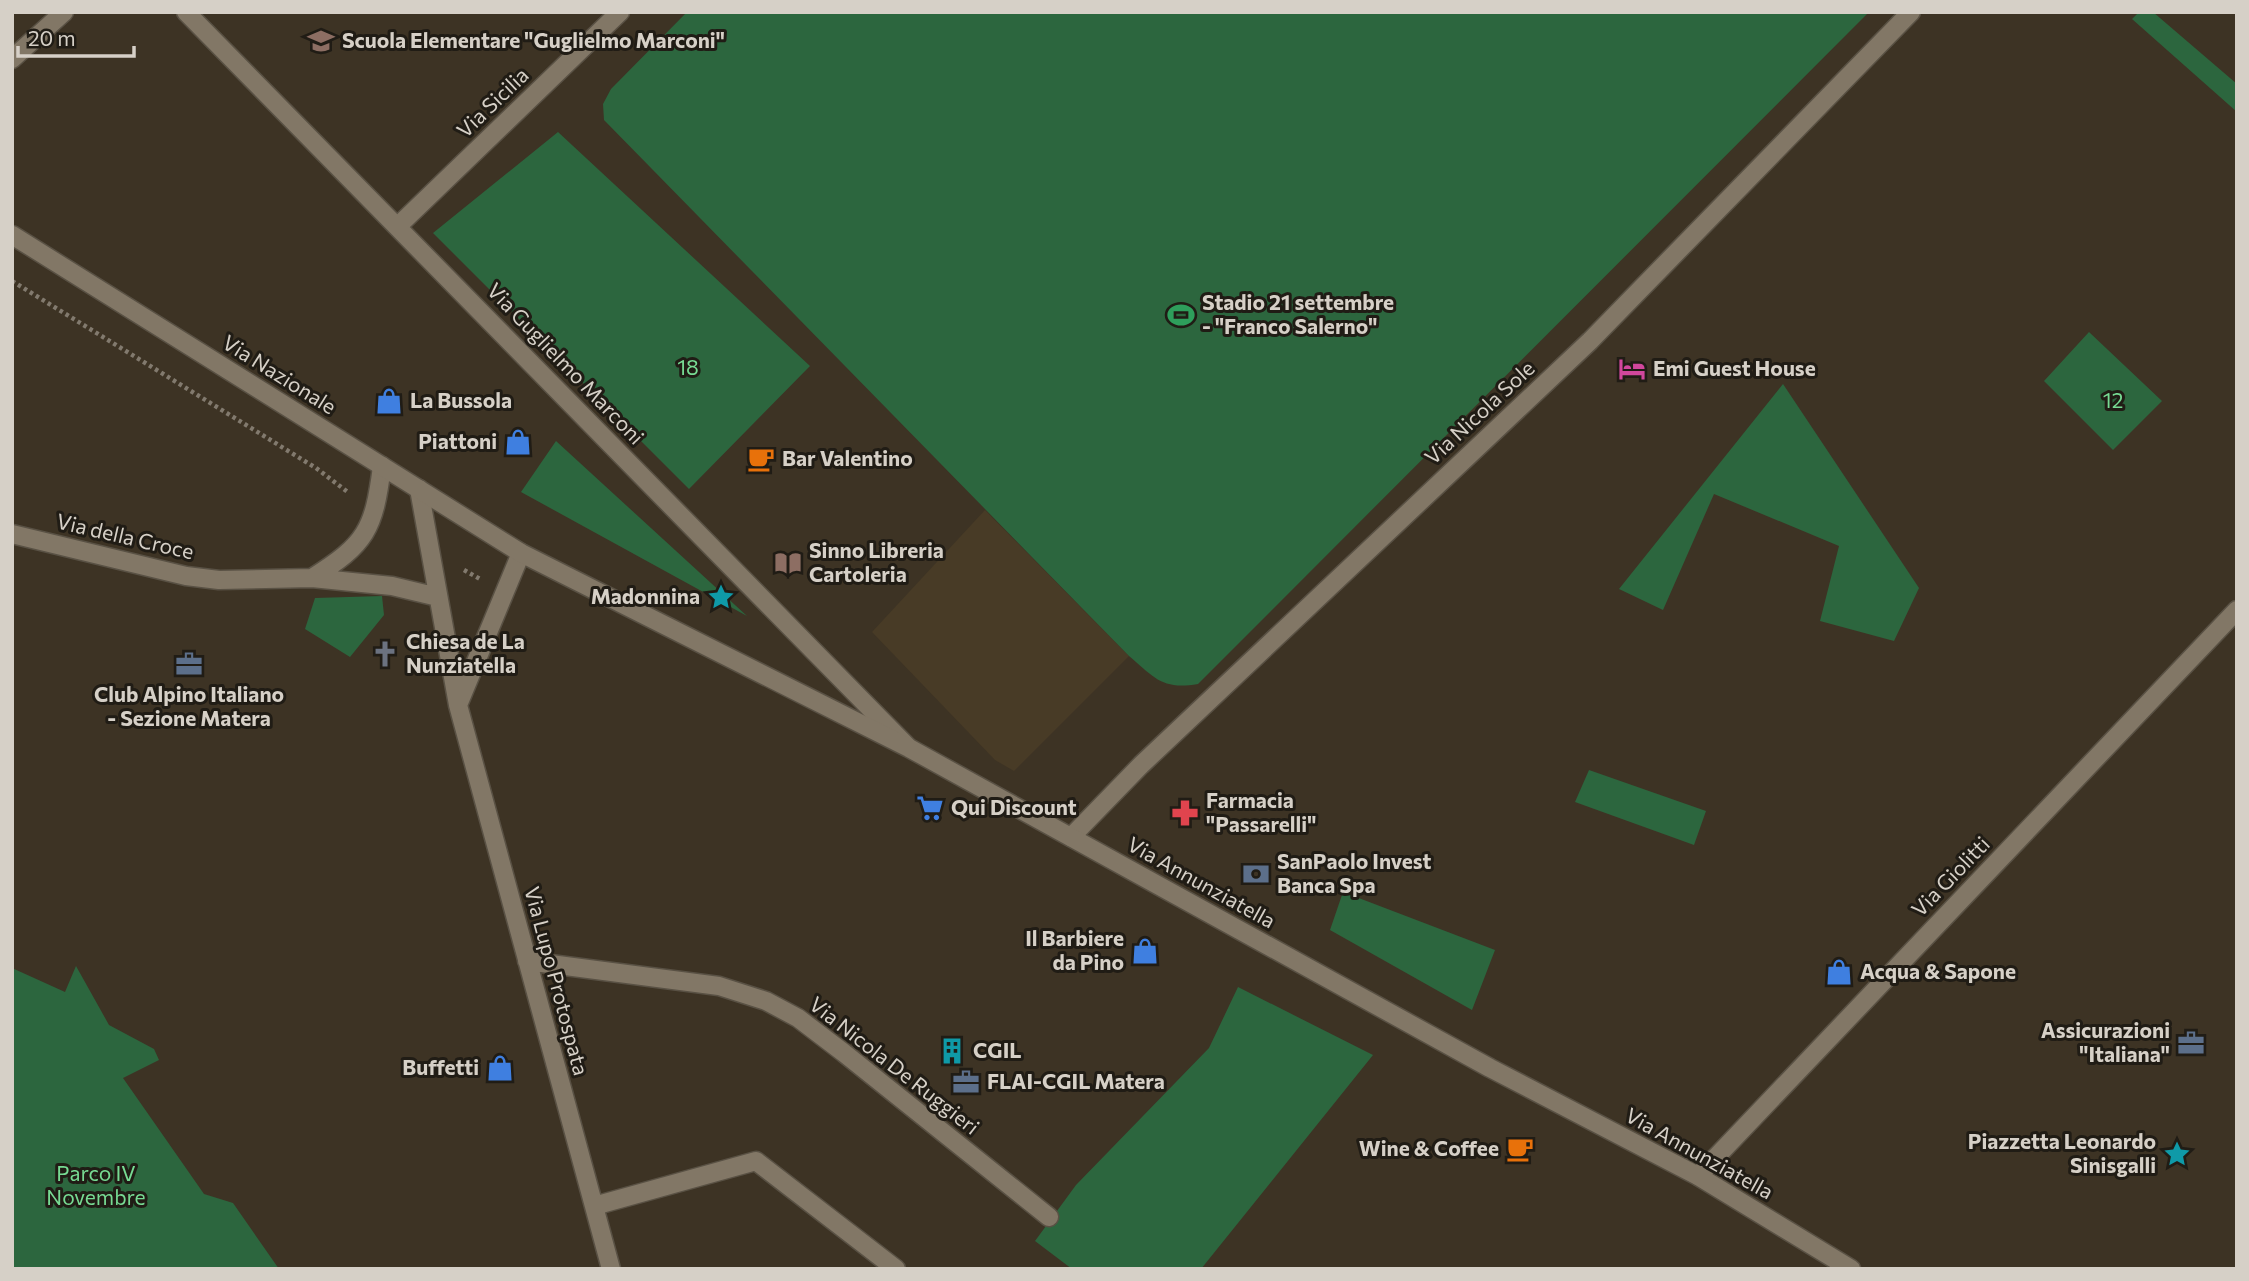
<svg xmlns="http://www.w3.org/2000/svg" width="2249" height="1281" viewBox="0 0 2249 1281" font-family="Commissioner,sans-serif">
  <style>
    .built { fill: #483b26 }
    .green { fill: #2c663e }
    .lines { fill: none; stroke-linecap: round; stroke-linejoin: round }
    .minor-casing { stroke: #595144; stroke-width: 21 }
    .tertiary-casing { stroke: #595144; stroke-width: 21 }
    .path { stroke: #827a6e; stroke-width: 4.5; stroke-dasharray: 3.5 3.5; stroke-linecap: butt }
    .minor { stroke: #827766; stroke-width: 18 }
    .tertiary { stroke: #827766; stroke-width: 18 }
    .labels { text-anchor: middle; stroke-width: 6; stroke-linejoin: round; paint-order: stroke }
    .poi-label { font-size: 21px; font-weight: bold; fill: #d6d0c7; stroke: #201c15; text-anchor: start }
    .street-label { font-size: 21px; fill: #d6d0c7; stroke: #201c15 }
    .park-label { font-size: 21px; fill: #77db93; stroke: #201c15 }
  </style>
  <rect width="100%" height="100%" fill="#3d3324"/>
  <path class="built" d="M985 510 1129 656 1014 771 995 760 872 632Z"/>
  <path class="green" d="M687 12H1869L1198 684C1162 690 1155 678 1129 656L604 120 603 104 611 89Z
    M2139 12H2153L2237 84V112L2132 19Z
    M558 132 810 366 689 489 433 233Z
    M2089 332 2162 401 2113 450 2044 381Z
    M1783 384 1919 588 1894 641 1820 621 1839 546 1714 494 1663 610 1619 589Z
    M556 441 747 616 521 492Z
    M382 596 384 615 350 657 305 629 315 598Z
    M1589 770 1706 811 1694 845 1575 802Z
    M1343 892 1495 950 1472 1010 1330 930Z
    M76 966 109 1025 154 1049 159 1060 123 1078 204 1194 233 1203 279 1269H12V968L65 992Z
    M1238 987 1373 1055 1201 1269H1072L1035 1241 1076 1185 1209 1048Z"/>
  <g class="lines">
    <g class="minor-casing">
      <path id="minor" d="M186 12 907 746
        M12 59 64 12
        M398 226 620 12
        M419 489 458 705 611 1269
        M12 534 186 576 219 580 312 578 392 586 438 597
        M312 578C366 544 374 530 382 466
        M458 705 521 553
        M1071 837 1141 765 1590 341 1911 12
        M527 961 719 986 766 1001 798 1018 844 1053 1049 1217
        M1698 1176 2237 610
        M594 1206 756 1161 896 1269"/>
    </g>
    <g class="tertiary-casing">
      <path id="tertiary" d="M12 235 521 553 909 748 1490 1068 1698 1176 1851 1269"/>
    </g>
    <path class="path" d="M12 281 316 468 349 493
      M464 570 480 579"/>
    <use href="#minor" class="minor"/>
    <use href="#tertiary" class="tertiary"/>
  </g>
  <defs>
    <g id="school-bare" transform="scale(2.1)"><path d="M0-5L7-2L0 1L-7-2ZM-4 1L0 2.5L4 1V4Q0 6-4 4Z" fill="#8d6e63" stroke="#201c15" stroke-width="2.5" paint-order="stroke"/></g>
    <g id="stadium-bare" transform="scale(2.1)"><path d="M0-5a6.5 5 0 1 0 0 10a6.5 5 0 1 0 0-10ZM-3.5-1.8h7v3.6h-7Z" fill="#2e9e5b" stroke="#201c15" stroke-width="2.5" paint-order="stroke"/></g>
    <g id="hotel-bare" transform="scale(2.1)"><path d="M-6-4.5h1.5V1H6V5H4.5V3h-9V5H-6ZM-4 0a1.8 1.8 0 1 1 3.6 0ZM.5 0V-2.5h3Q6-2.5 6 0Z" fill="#d1479c" stroke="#201c15" stroke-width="2.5" paint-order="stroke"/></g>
    <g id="shop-bare" transform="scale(2.1)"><path d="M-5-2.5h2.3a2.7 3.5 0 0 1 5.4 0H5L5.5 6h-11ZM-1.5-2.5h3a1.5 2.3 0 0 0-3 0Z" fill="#3f7fe0" stroke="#201c15" stroke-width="2.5" paint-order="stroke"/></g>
    <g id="cafe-bare" transform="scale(2.1)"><path d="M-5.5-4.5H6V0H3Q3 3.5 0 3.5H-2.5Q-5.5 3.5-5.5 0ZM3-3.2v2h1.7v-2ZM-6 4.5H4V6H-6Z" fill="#e8710a" stroke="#201c15" stroke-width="2.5" paint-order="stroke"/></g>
    <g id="library-bare" transform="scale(2.1)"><path d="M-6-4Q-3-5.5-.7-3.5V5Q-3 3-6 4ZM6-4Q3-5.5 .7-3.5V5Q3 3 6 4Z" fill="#8d6e63" stroke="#201c15" stroke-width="2.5" paint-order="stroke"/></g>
    <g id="sight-bare" transform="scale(2.1)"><path d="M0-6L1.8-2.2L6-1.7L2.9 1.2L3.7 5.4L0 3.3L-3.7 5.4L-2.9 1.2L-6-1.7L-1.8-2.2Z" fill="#0f9aa8" stroke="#201c15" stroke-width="2.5" paint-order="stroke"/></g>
    <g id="church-bare" transform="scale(2.1)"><path d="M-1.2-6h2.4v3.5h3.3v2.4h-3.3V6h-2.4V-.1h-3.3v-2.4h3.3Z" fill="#6b7280" stroke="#201c15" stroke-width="2.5" paint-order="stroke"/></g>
    <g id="office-bare" transform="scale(2.1)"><path d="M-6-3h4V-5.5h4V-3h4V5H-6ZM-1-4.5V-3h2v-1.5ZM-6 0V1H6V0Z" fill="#5c6f8a" stroke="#201c15" stroke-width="2.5" paint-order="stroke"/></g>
    <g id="supermarket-bare" transform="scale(2.1)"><path d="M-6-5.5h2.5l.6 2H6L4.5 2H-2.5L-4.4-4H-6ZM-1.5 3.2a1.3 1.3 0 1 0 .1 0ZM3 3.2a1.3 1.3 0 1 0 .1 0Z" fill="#3f7fe0" stroke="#201c15" stroke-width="2.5" paint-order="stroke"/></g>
    <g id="pharmacy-bare" transform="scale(2.1)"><path d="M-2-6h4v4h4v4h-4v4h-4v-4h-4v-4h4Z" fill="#e0444e" stroke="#201c15" stroke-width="2.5" paint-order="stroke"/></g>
    <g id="bank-bare" transform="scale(2.1)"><path d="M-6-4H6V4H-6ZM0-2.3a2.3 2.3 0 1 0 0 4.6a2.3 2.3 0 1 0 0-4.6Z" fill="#5c6f8a" stroke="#201c15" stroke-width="2.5" paint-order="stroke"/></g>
    <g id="building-bare" transform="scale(2.1)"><path d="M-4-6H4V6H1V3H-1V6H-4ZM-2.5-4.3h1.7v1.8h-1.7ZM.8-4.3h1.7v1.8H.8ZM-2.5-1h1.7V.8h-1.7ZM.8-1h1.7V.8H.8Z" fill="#0f9aa8" stroke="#201c15" stroke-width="2.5" paint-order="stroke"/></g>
  </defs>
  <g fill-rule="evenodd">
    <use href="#school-bare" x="321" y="41"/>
    <use href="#stadium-bare" x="1181" y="315"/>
    <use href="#hotel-bare" x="1632" y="369"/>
    <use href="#shop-bare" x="389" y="401"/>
    <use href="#shop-bare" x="518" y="442"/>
    <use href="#cafe-bare" x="761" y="459"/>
    <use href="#library-bare" x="788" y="563"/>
    <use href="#sight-bare" x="721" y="597"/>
    <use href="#church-bare" x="385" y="654"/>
    <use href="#office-bare" x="189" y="664"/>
    <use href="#supermarket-bare" x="930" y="808"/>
    <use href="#pharmacy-bare" x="1185" y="813"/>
    <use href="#bank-bare" x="1256" y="874"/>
    <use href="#shop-bare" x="1145" y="951"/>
    <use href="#shop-bare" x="1839" y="972"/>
    <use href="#office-bare" x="2191" y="1043"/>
    <use href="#building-bare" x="952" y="1051"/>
    <use href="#shop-bare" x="500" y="1068"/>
    <use href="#office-bare" x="966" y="1082"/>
    <use href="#cafe-bare" x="1520" y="1149"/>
    <use href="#sight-bare" x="2177" y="1154"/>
  </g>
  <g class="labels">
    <g class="poi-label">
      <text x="342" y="48">Scuola Elementare "Guglielmo Marconi"</text>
      <text x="1202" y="310">Stadio 21 settembre<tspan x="1202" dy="24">- "Franco Salerno"</tspan></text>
      <text x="1653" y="376">Emi Guest House</text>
      <text x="410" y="408">La Bussola</text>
      <text x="497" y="449" text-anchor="end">Piattoni</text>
      <text x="782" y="466">Bar Valentino</text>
      <text x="809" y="558">Sinno Libreria<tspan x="809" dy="24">Cartoleria</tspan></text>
      <text x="700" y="604" text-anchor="end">Madonnina</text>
      <text x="406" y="649">Chiesa de La<tspan x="406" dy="24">Nunziatella</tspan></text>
      <text x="189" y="702" text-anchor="middle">Club Alpino Italiano<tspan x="189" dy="24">- Sezione Matera</tspan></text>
      <text x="1206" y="808">Farmacia<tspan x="1206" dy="24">"Passarelli"</tspan></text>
      <text x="951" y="815">Qui Discount</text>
      <text x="1277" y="869">SanPaolo Invest<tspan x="1277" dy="24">Banca Spa</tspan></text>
      <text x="1124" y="946" text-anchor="end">Il Barbiere<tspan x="1124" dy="24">da Pino</tspan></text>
      <text x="1860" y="979">Acqua &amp; Sapone</text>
      <text x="2170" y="1038" text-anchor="end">Assicurazioni<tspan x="2170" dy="24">"Italiana"</tspan></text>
      <text x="973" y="1058">CGIL</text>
      <text x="479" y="1075" text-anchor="end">Buffetti</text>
      <text x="987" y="1089">FLAI-CGIL Matera</text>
      <text x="2156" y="1149" text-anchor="end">Piazzetta Leonardo<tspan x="2156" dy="24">Sinisgalli</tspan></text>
      <text x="1499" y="1156" text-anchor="end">Wine &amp; Coffee</text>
    </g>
    <g class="street-label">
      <text transform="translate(493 103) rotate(-44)" y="7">Via Sicilia</text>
      <text transform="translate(565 364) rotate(46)" y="7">Via Guglielmo Marconi</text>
      <text transform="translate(279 375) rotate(32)" y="7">Via Nazionale</text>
      <text transform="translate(1480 413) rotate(-43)" y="7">Via Nicola Sole</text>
      <text transform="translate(125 537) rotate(13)" y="7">Via della Croce</text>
      <text transform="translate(1951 877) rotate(-46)" y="7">Via Giolitti</text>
      <text transform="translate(1201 883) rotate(29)" y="7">Via Annunziatella</text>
      <text transform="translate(556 981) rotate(75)" y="7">Via Lupo Protospata</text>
      <text transform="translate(894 1066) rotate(38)" y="7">Via Nicola De Ruggieri</text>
      <text transform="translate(1699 1154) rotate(29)" y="7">Via Annunziatella</text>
    </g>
    <g class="park-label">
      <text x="688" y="375">18</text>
      <text x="2113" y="408">12</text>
      <text x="96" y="1181">Parco IV<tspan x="96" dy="24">Novembre</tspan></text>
    </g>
  </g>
  <rect width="2249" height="1281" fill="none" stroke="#d6d0c7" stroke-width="28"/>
  <path d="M18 46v10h116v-10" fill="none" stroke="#d6d0c7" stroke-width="3.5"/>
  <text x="28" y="46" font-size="21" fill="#d6d0c7" stroke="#201c15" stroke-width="5" paint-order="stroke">20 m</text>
</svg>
